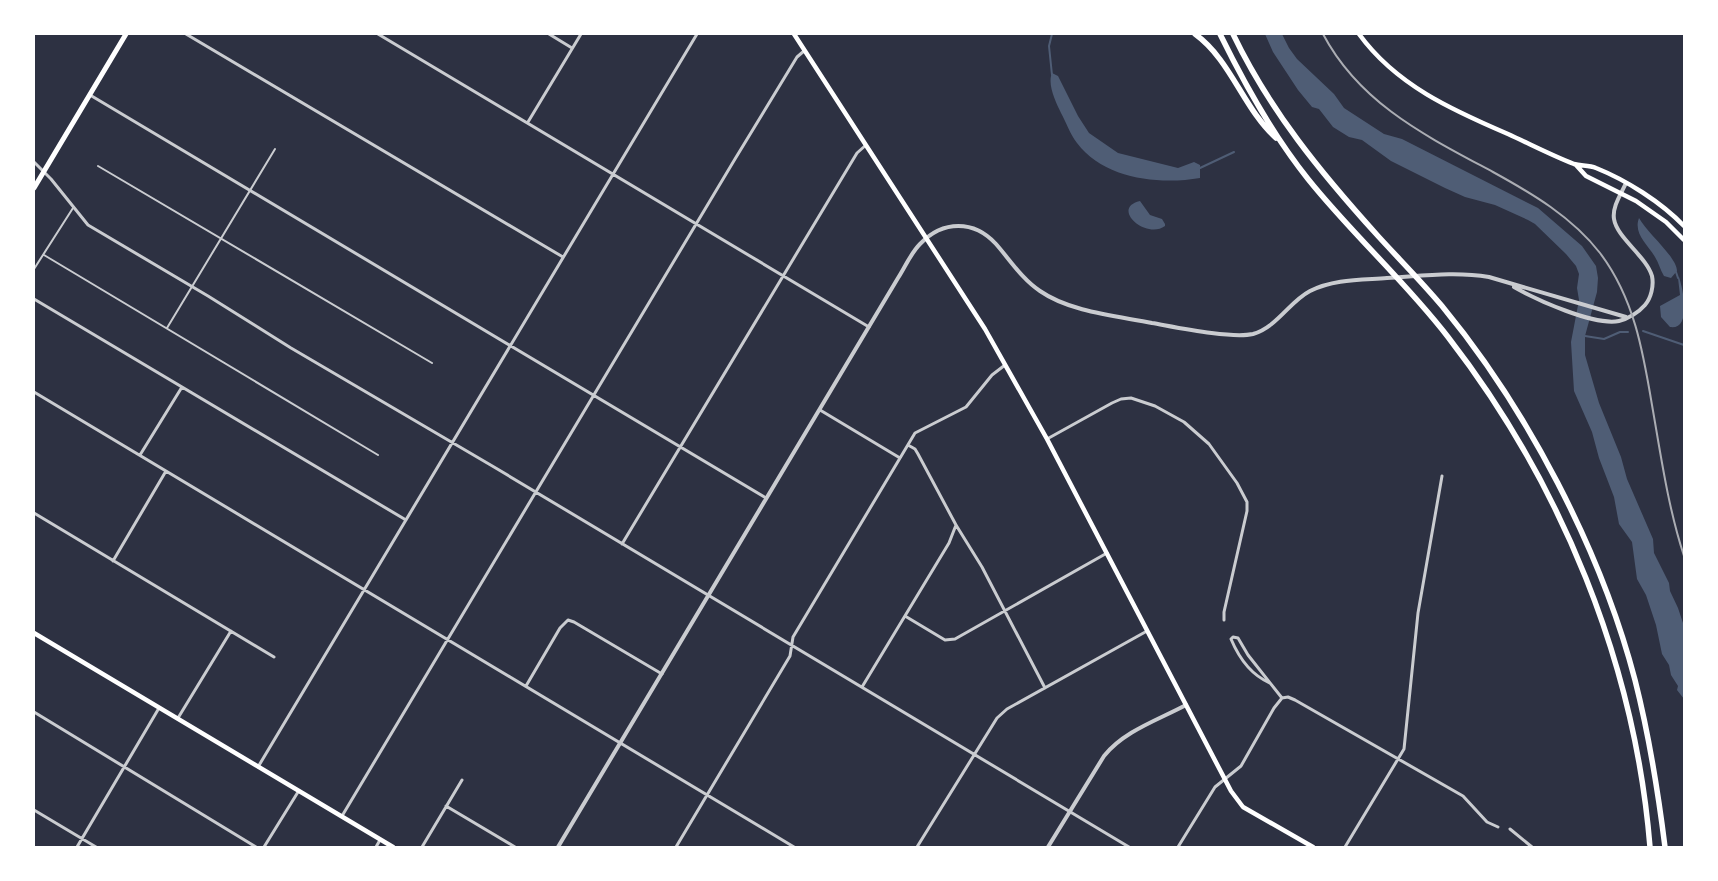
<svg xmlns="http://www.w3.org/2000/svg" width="1718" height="881" viewBox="0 0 1718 881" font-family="Ubuntu,sans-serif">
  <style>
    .water { fill: #4f5d75 }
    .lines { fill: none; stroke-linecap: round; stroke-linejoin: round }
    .stream { stroke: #4f5d75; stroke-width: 2 }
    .service { stroke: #caccd0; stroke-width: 2 }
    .minor { stroke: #caccd0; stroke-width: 3 }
    .tertiary { stroke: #caccd0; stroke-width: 4 }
    .secondary { stroke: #fff; stroke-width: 4.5 }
    .primary { stroke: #fff; stroke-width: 5 }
    .motorway { stroke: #fff; stroke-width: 5.5 }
    .rail { stroke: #abadb3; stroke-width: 2 }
  </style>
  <rect width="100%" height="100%" fill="#2d3142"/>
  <path class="water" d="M1265 34H1282L1289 48 1297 59 1334 94 1344 108 1384 134 1402 139 1538 208 1582 246 1596 266 1598 278 1597 292 1585 336V355L1599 403 1621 457 1627 479 1653 539 1654 553 1669 583 1670 591 1678 608 1684 626V699L1677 690 1678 686 1671 675 1669 665 1662 654 1656 625 1646 595 1637 579 1632 542 1619 524 1614 497 1599 458 1592 432 1574 391 1571 342 1579 300 1577 288 1579 274 1576 266 1566 254 1535 224 1528 220 1495 205 1465 197 1445 188 1391 161 1362 140 1349 137 1333 127 1319 109 1312 107 1298 90 1273 52Z
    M1052 73 1058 76 1078 116 1089 133 1118 153 1178 168 1194 162 1200 165V178C1159 185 1104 179 1077 143 1070 134 1066 122 1061 113 1056 102 1047 85 1052 73Z
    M1140 201 1150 215 1162 219 1165 224V226C1146 240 1110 208 1140 201Z
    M1639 218C1647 233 1677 257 1677 271L1671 278 1664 276C1660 270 1659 263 1655 257 1648 245 1633 234 1639 218Z
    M1679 277C1683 289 1692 330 1670 327L1661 317 1660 306 1680 295 1678 278Z"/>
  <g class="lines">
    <path class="stream" d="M1052 34 1049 46 1052 75
      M1200 168 1234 152
      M1676 272 1678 278
      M1643 331 1684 345
      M1585 336 1604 339 1620 332H1628"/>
    <path class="service" d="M98 166 432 363
      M44 255 378 455
      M34 269 73 208
      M167 328 275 149"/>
    <path class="minor" d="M186 34 563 257
      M378 34 869 327
      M549 34 572 48
      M90 95 766 498
      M528 122 581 34
      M34 162 51 179 88 225 208 296 291 348 494 467 1129 847
      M34 299 406 520
      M34 392 794 847
      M820 410 900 458
      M1047 439 1112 403 1121 399 1131 398 1155 406 1184 422 1209 444 1237 483 1247 502V511L1224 612V620
      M908 445 915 449 918 454 956 525 982 567 1045 688
      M140 455 182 387
      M34 513 274 657
      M622 544 857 153 866 145
      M113 561 166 471
      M905 616 945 640 955 639 1107 553
      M1270 683C1251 675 1239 658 1231 639L1233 637 1238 638 1248 655 1282 698
      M526 686 560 628 568 620 574 622 662 674
      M862 687 949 543 956 525
      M1282 698 1288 697 1295 700 1463 796 1487 822 1498 827
      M34 712 256 847
      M178 718 231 631
      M258 767 697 34
      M446 806 515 847
      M34 810 96 847
      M342 816 735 159 797 57 804 51
      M1510 829 1532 847
      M77 847 159 708
      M264 847 298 792
      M376 847 380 840
      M422 847 462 780
      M676 847 790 656 793 637 915 433 966 407 992 375 1005 365
      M917 847 997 718 1007 709 1147 631
      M1178 847 1215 787 1241 766 1274 708 1282 698
      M1345 847 1404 749 1418 613 1442 476"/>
    <path class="tertiary" d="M1514 287C1537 300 1594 326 1619 321 1628 319 1639 312 1645 305 1651 298 1654 286 1652 276 1646 256 1617 238 1614 219 1612 207 1621 194 1626 183
      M558 847 898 278C905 267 911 253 920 244 943 220 974 220 996 244 1010 260 1022 279 1040 291 1070 312 1117 316 1152 323 1175 327 1231 339 1253 334 1277 327 1289 302 1310 291 1334 279 1361 280 1387 278 1421 276 1455 271 1489 277L1626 317
      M1048 847 1104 756C1124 731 1158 720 1186 705"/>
    <path class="secondary" d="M794 34 985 329 1047 439 1231 791 1243 807 1313 847
      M1359 34C1396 85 1452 110 1508 134 1530 144 1551 155 1574 164 1581 166 1589 165 1596 168 1626 180 1661 202 1684 226
      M1576 165 1586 176 1636 201 1666 222 1684 240
      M34 633 393 847"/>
    <path class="primary" d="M34 188 126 34"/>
    <path class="motorway" d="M1195 34C1231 60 1243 108 1276 138
      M1220 34C1245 85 1272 134 1308 179 1352 234 1405 281 1448 337 1561 483 1635 663 1650 847
      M1233 34C1270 111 1321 173 1378 236 1399 259 1421 281 1442 306 1527 409 1601 550 1635 680 1649 735 1658 791 1665 847"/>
    <path class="rail" d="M1323 34C1360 104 1426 136 1493 172 1533 194 1572 217 1600 253 1634 298 1643 351 1652 405 1661 456 1668 507 1684 556"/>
  </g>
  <rect width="1718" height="881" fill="none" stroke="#ffffff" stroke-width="70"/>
</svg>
